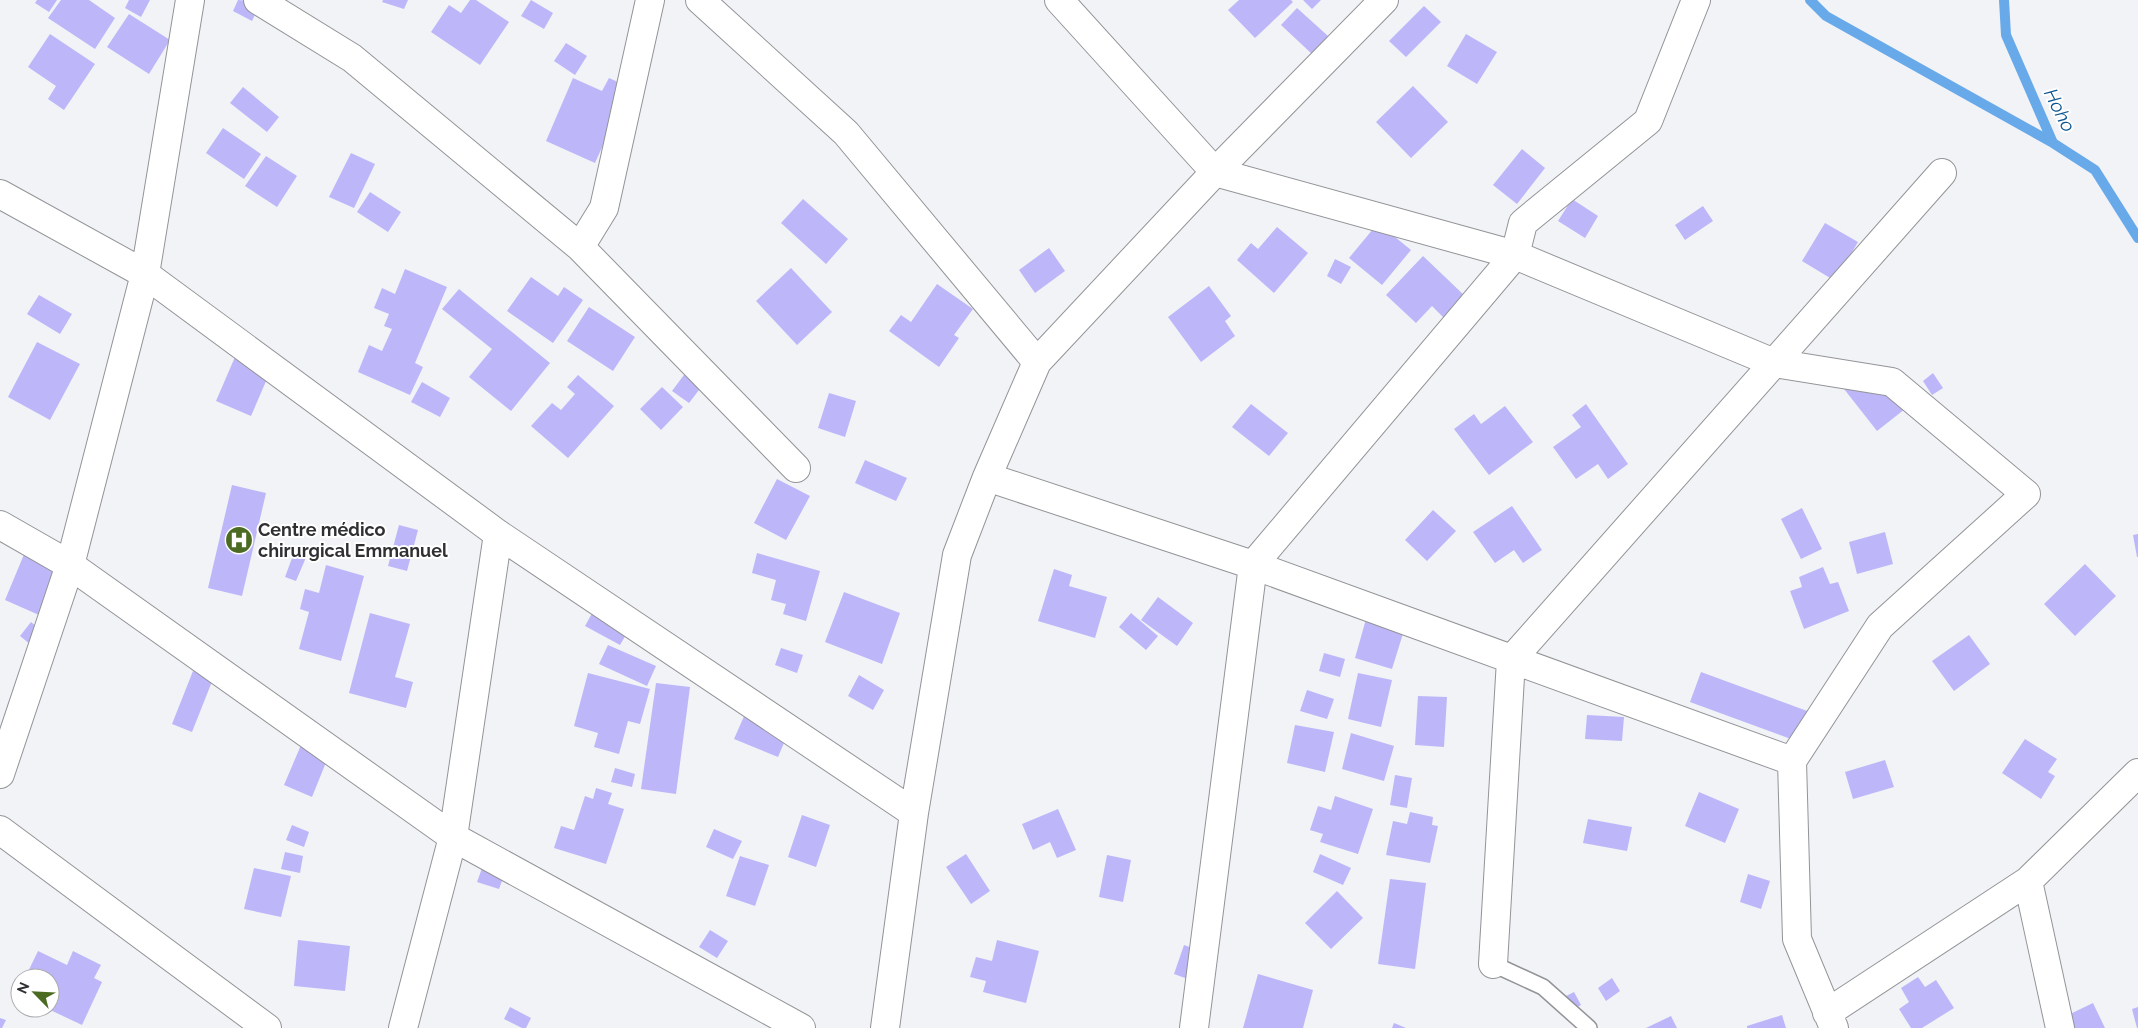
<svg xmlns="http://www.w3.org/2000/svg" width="2138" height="1028" viewBox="0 0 2138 1028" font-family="Raleway,sans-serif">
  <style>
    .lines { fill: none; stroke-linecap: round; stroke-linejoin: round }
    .stream { stroke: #68a9e9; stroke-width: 10 }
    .building { fill: #bdb7f9 }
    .lane-casing { stroke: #929497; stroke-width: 18 }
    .street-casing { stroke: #929497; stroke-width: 30 }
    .lane { stroke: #fff; stroke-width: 15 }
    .street { stroke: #fff; stroke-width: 28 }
    .labels { text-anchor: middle; stroke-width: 4; stroke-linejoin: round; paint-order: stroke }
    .poi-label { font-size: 18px; font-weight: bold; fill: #303032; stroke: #fff; text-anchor: start }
    .water-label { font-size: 19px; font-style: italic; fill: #0e5791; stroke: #fff }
  </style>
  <rect width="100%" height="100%" fill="#f1f3f7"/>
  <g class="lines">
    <path class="stream" d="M1810 0 1826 16 2053 143 2095 170 2138 238
      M2004 0 2006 35 2053 143"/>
  </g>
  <path class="building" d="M37 0H57L49 12 35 3Z
    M61 0H89L115 18 95 49 48 18Z
    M129 0H150L141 17 125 8Z
    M238 0 261 2 252 21 233 11Z
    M383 0H408L404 9 382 2Z
    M470 0H476L509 22 480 65 431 32 449 5 461 13Z
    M531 0 553 13 544 29 521 16Z
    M1239 0H1291L1293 2 1255 38 1228 10Z
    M1303 0H1321L1312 9Z
    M1424 6 1441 22 1406 57 1389 41Z
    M1297 8 1328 36 1312 54 1281 25Z
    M129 14 170 40 149 74 107 47Z
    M50 34 95 64 64 110 48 99 56 86 28 67Z
    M1466 34 1497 52 1477 84 1447 66Z
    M566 43 587 56 575 75 554 61Z
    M573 78 602 91 609 78 629 87 595 163 546 141Z
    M1413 86 1448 122 1411 158 1376 122Z
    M243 87 279 117 267 132 230 103Z
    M223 128 261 154 244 179 206 153Z
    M1522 149 1545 168 1517 204 1493 185Z
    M351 153 375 164 354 208 329 197Z
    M266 156 297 176 277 207 245 186Z
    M370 192 401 212 388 232 357 212Z
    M803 199 848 239 826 264 781 223Z
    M1572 199 1598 216 1585 238 1558 221Z
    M1703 206 1713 221 1685 240 1675 225Z
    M1378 223 1411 250 1382 285 1349 258Z
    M1825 223 1858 242 1835 281 1802 261Z
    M1277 227 1308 253 1274 293 1237 260 1251 243 1258 249Z
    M1049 248 1065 271 1035 293 1019 270Z
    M1423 256 1466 297 1445 319 1432 306 1416 323 1386 295Z
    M1335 259 1351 267 1341 284 1327 276Z
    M791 268 832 312 797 345 756 301Z
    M405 269 447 287 415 363 423 367 410 395 358 372 369 345 382 351 392 329 384 326 389 314 374 308 382 288 395 294Z
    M531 277 558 296 564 287 583 300 553 343 507 311Z
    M937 284 973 309 954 335 959 338 939 367 889 331 901 315 911 322Z
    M1209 286 1231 316 1225 321 1235 336 1201 362 1168 317Z
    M459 289 550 363 511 411 469 377 492 349 442 309Z
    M39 295 72 314 60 334 27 314Z
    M589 307 635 337 613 371 567 341Z
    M37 342 80 364 50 420 8 397Z
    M238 350 273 365 251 416 216 401Z
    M695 360 712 373 689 403 672 391Z
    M1883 370 1910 405 1877 431 1837 380Z
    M1933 373 1943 388 1932 395 1923 381Z
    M578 375 614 406 568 458 531 426 552 403 561 410 575 394 567 387Z
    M422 382 450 398 440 417 411 402Z
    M662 387 683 407 661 430 640 409Z
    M829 393 856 401 845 437 818 428Z
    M1251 404 1288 433 1269 456 1232 427Z
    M1586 404 1628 464 1608 479 1598 464 1576 479 1553 447 1581 427 1572 415Z
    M1505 406 1533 442 1489 475 1454 429 1474 414 1481 424Z
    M865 460 907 478 896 501 855 483Z
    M777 479 810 496 786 540 754 523Z
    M232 485 266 493 242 596 208 588Z
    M1512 506 1542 550 1523 563 1514 550 1495 563 1473 532Z
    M1802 508 1822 549 1801 559 1781 519Z
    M1433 510 1456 531 1427 561 1405 540Z
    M399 525 418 530 407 571 388 566Z
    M1885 532 1893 564 1857 574 1849 542Z
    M2138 534V557H2137L2133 535Z
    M295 550 307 555 296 581 285 577Z
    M25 552 60 568 39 615 5 600Z
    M757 553 820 571 806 621 783 614 786 604 771 600 776 580 752 573Z
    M2085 564 2116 596 2075 636 2044 604Z
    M326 565 364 576 341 661 299 649 309 612 300 609 305 589 319 593Z
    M1823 567 1830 584 1838 582 1849 611 1804 629 1790 591 1802 587 1799 577Z
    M1054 569 1072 575 1069 586 1107 597 1095 638 1038 621Z
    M844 592 900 613 882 664 825 642Z
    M1158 597 1193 623 1177 646 1141 620Z
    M596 606 631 626 620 645 585 626Z
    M1368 612 1406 624 1392 669 1355 658Z
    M370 613 410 624 395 677 413 682 406 708 349 693Z
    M1131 613 1158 636 1146 650 1119 627Z
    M31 622 47 635 36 649 20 636Z
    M1969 635 1990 664 1954 691 1932 661Z
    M608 645 656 666 647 686 599 664Z
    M781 648 803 655 797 673 775 665Z
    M1324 653 1345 659 1340 677 1319 671Z
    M193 671 213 679 192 732 172 724Z
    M1701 672 1810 712 1799 742 1690 702Z
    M588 673 650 689 640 724 628 721 619 754 594 747 598 733 574 726Z
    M1358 673 1392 680 1381 727 1348 719Z
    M859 675 884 690 873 710 848 696Z
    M656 683 690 687 676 794 641 789Z
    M1307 690 1334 699 1327 719 1300 711Z
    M1418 696 1447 697 1444 747 1415 745Z
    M745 714 789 731 778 757 734 739Z
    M1587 715 1624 717 1622 741 1585 739Z
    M1295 725 1334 732 1325 772 1287 763Z
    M1351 733 1394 746 1384 781 1342 769Z
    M304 738 331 750 312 797 284 785Z
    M2025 739 2057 759 2048 772 2055 776 2041 799 2002 773Z
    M1885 760 1894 787 1853 799 1845 772Z
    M615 768 635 774 632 787 611 782Z
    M1395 775 1412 778 1407 808 1390 805Z
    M596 788 612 793 608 804 624 809 606 864 554 848 561 826 574 830 585 796 593 799Z
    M1699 792 1739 809 1725 843 1685 826Z
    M1335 796 1373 809 1358 854 1320 842 1323 834 1310 830 1318 806 1331 810Z
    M1058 809 1076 850 1057 858 1050 842 1033 850 1022 824Z
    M1410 812 1433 817 1432 825 1438 826 1430 863 1386 855 1393 821 1407 824Z
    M802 815 830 825 816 867 788 857Z
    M1588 819 1632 827 1627 851 1583 843Z
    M292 825 309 832 304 847 286 840Z
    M714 829 742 841 733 859 706 847Z
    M285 852 303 856 300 873 281 869Z
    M966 854 990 891 971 904 946 867Z
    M1320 854 1351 868 1343 885 1313 872Z
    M1107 855 1131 860 1123 902 1099 897Z
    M740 856 769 865 755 906 726 896Z
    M485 860 507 867 499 889 477 882Z
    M254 868 291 876 281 917 244 909Z
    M1748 874 1770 881 1761 909 1740 902Z
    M1390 879 1426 883 1415 969 1378 964Z
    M1337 891 1363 918 1331 949 1305 923Z
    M710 930 728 941 717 958 699 947Z
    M298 940 350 946 345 991 294 986Z
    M997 940 1039 951 1026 1003 983 992 986 981 970 977 976 957 992 961Z
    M1184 945 1206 953 1196 982 1174 974Z
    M38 951 67 965 73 951 101 965 94 978 102 982 82 1025 46 1008H50V978H25Z
    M1258 974 1313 990 1303 1028H1243Z
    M1918 977 1925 987 1936 980 1954 1008 1922 1028H1911L1899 1009 1909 1002 1901 988Z
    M1612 978 1620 991 1606 1001 1598 988Z
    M1574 992 1581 1005 1572 1010 1566 996Z
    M2093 1003 2105 1028H2074L2068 1015Z
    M510 1007 531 1018 526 1028H522L504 1019Z
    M2138 1007V1028H2137L2132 1009Z
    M1782 1015 1786 1028H1747V1026Z
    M1671 1016 1677 1028H1646Z
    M0 1018 6 1020 2 1028H0Z
    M1394 1023 1406 1028H1392Z"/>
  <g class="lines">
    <g class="lane-casing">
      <path id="lane" d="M1493 964 1543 987 1589 1028"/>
    </g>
    <g class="street-casing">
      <path id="street" d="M258 0 352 58 580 247 604 208 650 0
        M700 0 846 133 1037 362
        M0 194 145 274 498 534 914 813
        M580 247 796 468
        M987 477 1253 565 1792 761 1880 626 2026 494 1892 382 1774 363 1515 255 1215 172 1059 0
        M0 525 70 565 453 837 801 1028
        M1792 761 1797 939 1834 1028
        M0 774 70 565 145 274 190 0
        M0 830 267 1028
        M2028 881 2060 1028
        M1493 964 1511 660 1942 173
        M1827 1013 2028 881 2138 773
        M403 1028 453 837 498 534
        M885 1028 914 813 957 555 987 477 1037 362 1215 172 1384 0
        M1194 1028 1253 565 1515 255 1523 223 1648 121 1696 0"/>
    </g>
    <use href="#lane" class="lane"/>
    <use href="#street" class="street"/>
  </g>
  <defs>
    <g id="hospital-disc" transform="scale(1.4375)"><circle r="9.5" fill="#4b6b22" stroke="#fff"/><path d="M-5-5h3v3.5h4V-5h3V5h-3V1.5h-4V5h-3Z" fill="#fff"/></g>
  </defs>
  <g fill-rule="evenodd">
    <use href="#hospital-disc" x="239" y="540"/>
  </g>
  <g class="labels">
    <g class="poi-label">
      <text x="258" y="536">Centre médico<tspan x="258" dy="21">chirurgical Emmanuel</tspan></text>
    </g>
    <g class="water-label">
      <text transform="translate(2060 110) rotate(63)" y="7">Hoho</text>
    </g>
  </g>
  <g transform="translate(35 993) rotate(294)"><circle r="24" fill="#ffffff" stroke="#acacad"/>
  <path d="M0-4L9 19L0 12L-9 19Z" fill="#4b6b22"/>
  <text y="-8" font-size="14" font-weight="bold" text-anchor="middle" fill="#303032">N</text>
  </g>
</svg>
